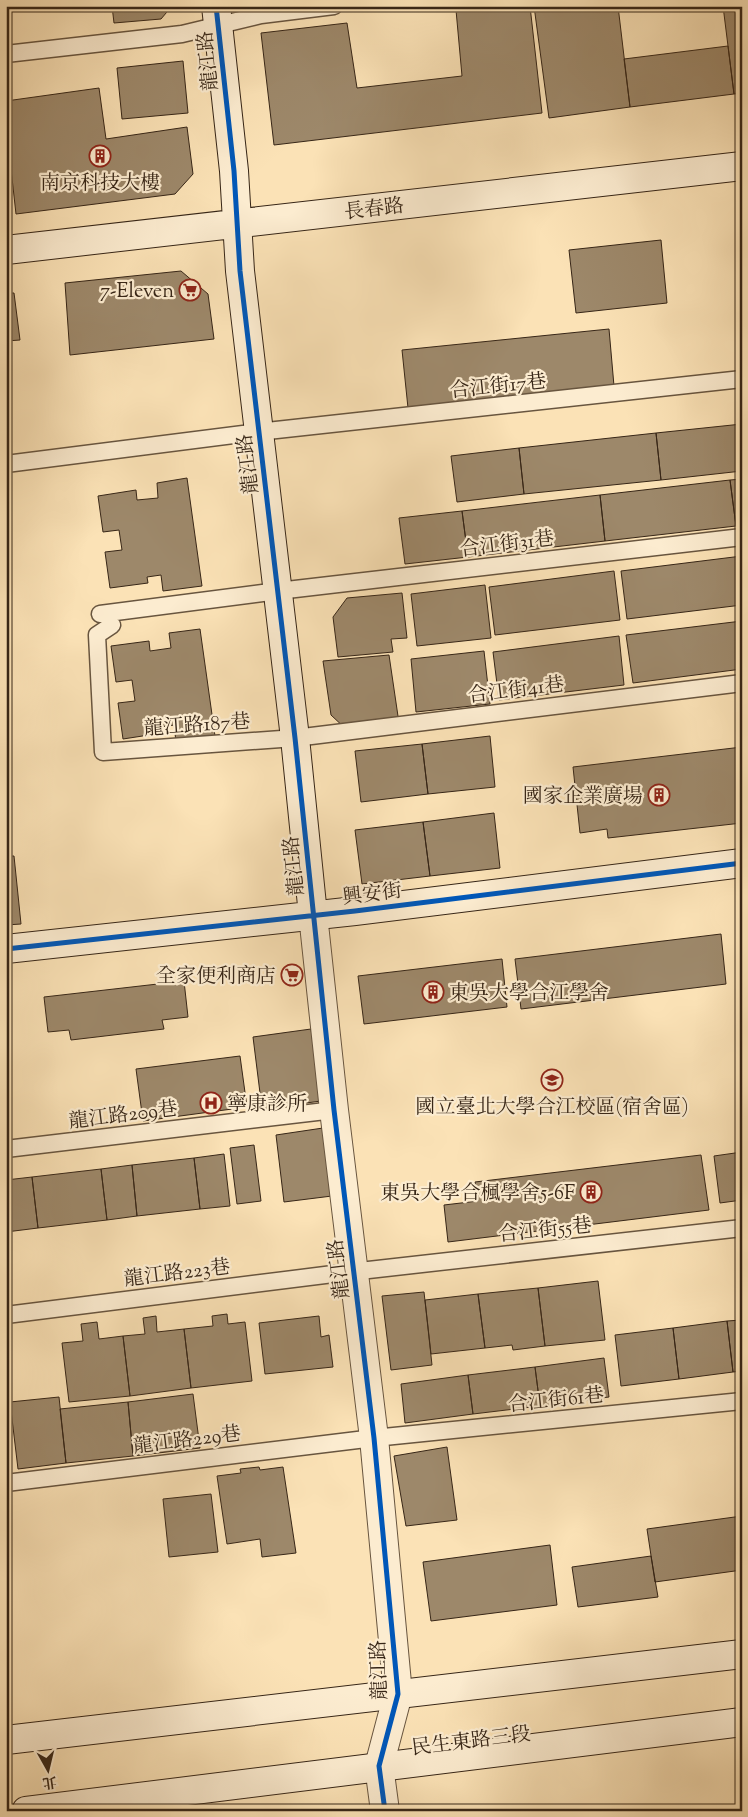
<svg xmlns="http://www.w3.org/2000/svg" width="748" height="1817" viewBox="0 0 748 1817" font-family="'Sorts Mill Goudy','Noto Serif TC',serif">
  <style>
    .building { fill: #9d886a; stroke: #372617 }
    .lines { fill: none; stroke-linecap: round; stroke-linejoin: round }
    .lane-casing { stroke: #68553f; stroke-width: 19 }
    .street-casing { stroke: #68553f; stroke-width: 30 }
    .secondary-casing { stroke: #372617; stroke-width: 30 }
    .lane { stroke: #fcecd0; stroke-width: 16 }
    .street { stroke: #fcecd0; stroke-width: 28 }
    .secondary { stroke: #fcecd0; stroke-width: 28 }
    .cycleway-casing { stroke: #fcecd0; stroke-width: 8 }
    .cycleway { stroke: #0057b8; stroke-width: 5 }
    .labels { text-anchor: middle; stroke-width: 4.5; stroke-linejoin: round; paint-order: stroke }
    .street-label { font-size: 20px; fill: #372617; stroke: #fcecd0 }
    .poi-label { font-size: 20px; fill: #372617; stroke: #fcecd0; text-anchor: end }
  </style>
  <rect width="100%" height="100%" fill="#fbe2b6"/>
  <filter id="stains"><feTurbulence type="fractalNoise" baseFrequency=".004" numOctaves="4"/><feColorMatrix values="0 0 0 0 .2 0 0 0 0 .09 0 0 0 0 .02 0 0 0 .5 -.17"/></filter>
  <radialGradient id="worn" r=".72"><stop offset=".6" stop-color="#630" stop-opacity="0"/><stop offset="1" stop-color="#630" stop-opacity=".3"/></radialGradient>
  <path class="building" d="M112 6H172L161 19 114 23Z
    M485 6H530L542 113 274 145 261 33 347 23 357 88 462 76 456 10Z
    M534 6H618L630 107 549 118Z
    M723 6H742V93L734 94Z
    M728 46 734 94 630 107 624 59Z
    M183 61 188 113 122 119 117 68Z
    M99 88 106 139 187 127 193 174 175 194 16 214 6 124V101Z
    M6 179 10 210 6 211Z
    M661 240 667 303 576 313 569 250Z
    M181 271 208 294 214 339 70 355 65 283Z
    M6 293H14L20 340 6 341Z
    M609 329 614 386 408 408 402 350Z
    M742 424V471L661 480 656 433Z
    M656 433 661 480 524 494 519 448Z
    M519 448 524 494 457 502 451 456Z
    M187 478 202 586 163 591 161 575 147 577 148 583 110 588 105 552 122 550 119 530 103 532 98 496 136 490 137 500 158 498 157 483Z
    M742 479V525L736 526 730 480Z
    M730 480 736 526 605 541 600 495Z
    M600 495 605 541 468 557 462 511Z
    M462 511 468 557 405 564 399 518Z
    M742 556V605L627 619 621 571Z
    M614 571 620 620 495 635 489 587Z
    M485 585 491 638 417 646 411 594Z
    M402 593 407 638 391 639 393 652 338 657 333 617 347 598Z
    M742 621V669L633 683 626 635Z
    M200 629 215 736 176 742 174 725 161 727 162 733 123 739 118 703 135 701 132 680 116 682 111 646 149 641 150 651 171 648 169 633Z
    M619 636 624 685 499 700 493 652Z
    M484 651 490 704 416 712 411 659Z
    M389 655 399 723 347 730 331 715 323 661Z
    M490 736 495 787 428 794 422 744Z
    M422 744 428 794 361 802 355 751Z
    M742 747V823L608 838 607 829 580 833 573 767Z
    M494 813 500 868 430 876 423 822Z
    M423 822 430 876 362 884 355 830Z
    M6 856H14L21 924 6 925Z
    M721 934 726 984 521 1009 515 959Z
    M502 959 507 1007 364 1024 358 976Z
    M184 981 188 1017 162 1020 164 1029 71 1040 69 1030 48 1032 44 997Z
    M311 1029 321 1101 262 1109 253 1037Z
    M240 1056 247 1107 143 1121 136 1069Z
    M323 1128 332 1196 284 1202 276 1135Z
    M254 1145 261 1201 237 1204 230 1148Z
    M742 1152V1200L720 1203 714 1156Z
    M224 1154 230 1206 200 1209 194 1158Z
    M701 1155 709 1210 448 1242 444 1205 478 1201 475 1182Z
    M194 1158 200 1209 137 1216 132 1165Z
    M132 1165 137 1216 107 1220 101 1169Z
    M101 1169 107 1220 38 1228 32 1177Z
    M32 1177 38 1228 6 1232V1180Z
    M598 1281 605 1340 545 1346 538 1288Z
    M538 1288 545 1346 513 1350 512 1345 485 1348 478 1294Z
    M424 1292 432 1365 391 1370 382 1296Z
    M478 1294 485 1348 431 1354 425 1300Z
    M227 1314 228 1324 245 1322 252 1381 191 1388 184 1329 213 1326 212 1316Z
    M156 1316 157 1332 184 1329 191 1388 130 1396 123 1336 145 1334 143 1318Z
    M319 1316 321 1337 329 1335 333 1367 265 1374 259 1323Z
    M742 1320V1371L733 1372 727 1321Z
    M727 1321 733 1372 679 1379 673 1328Z
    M97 1322 99 1339 123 1336 130 1396 69 1402 62 1343 83 1341 81 1324Z
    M673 1328 679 1379 621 1386 615 1335Z
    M604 1358 609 1397 540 1406 535 1367Z
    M535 1367 540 1406 473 1414 468 1375Z
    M468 1375 473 1414 405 1423 401 1384Z
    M193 1394 200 1448 133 1456 128 1402Z
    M59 1397 66 1463 18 1469 10 1402Z
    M128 1402 133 1456 66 1463 60 1409Z
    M447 1447 457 1520 406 1526 394 1456Z
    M259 1467 260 1470 283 1467 296 1553 262 1557 260 1539 227 1544 217 1476 241 1473 240 1469Z
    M211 1494 218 1552 169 1557 163 1499Z
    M742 1516V1570L655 1582 647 1529Z
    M550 1545 557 1605 431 1621 423 1562Z
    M651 1556 658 1597 578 1607 572 1567Z
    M713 1807V1811H682Z"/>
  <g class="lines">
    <g class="lane-casing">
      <path id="lane" d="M6 54 182 34 261 15 334 6
        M6 464 258 432 742 379
        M100 614 278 591 742 537
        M112 625 97 635 103 752 295 738 742 683
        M6 1149 334 1110
        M6 1315 333 1274 742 1228
        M6 1483 374 1438 742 1401"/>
    </g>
    <g class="street-casing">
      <path id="street" d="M313 915 334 1110 374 1438 398 1694 379 1766 385 1811"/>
    </g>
    <g class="secondary-casing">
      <path id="secondary" d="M216 6 234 171 240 271 295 738 313 915
        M6 250 742 166
        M6 949 355 911 742 863
        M6 1740 742 1654
        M26 1811 742 1722"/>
    </g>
    <use href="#lane" class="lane"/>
    <use href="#street" class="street"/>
    <use href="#secondary" class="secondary"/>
    <g class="cycleway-casing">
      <path id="cycleway" d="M216 6 234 171 240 271 295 738 334 1110 374 1438 398 1694 379 1766 385 1811
        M6 949 355 911 742 863"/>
    </g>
    <use href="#cycleway" class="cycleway"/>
  </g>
  <defs>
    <g id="building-ring" transform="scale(1.125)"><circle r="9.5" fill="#fcecd0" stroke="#8f2418" stroke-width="1.5"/><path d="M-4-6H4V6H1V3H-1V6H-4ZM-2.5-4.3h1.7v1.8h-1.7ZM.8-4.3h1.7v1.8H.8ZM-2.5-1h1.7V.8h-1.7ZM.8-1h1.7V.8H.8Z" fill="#8f2418"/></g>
    <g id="supermarket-ring" transform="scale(1.125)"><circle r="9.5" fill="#fcecd0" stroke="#8f2418" stroke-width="1.5"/><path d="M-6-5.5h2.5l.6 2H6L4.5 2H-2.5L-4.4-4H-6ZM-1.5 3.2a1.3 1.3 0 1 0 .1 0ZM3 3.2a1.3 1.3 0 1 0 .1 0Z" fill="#8f2418"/></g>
    <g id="university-ring" transform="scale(1.125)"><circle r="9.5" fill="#fcecd0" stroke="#8f2418" stroke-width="1.5"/><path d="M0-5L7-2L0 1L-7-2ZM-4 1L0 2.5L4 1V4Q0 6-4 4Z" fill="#8f2418"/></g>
    <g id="hospital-ring" transform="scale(1.125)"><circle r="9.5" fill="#fcecd0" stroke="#8f2418" stroke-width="1.5"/><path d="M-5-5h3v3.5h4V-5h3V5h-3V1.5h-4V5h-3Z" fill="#8f2418"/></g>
  </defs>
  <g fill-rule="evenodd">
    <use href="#building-ring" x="100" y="156"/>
    <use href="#supermarket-ring" x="190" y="290"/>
    <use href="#building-ring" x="659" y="795"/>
    <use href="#supermarket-ring" x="292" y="975"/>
    <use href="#building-ring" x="433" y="992"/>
    <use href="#university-ring" x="552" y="1080"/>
    <use href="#hospital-ring" x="211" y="1103"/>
    <use href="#building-ring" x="591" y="1192"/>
  </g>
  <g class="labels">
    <g class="street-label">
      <text transform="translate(207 61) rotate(-96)" y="7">龍江路</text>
      <text transform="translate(374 208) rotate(-7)" y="7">長春路</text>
      <text transform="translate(498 385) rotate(-6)" y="7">合江街17巷</text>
      <text transform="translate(247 464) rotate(-97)" y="7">龍江路</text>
      <text transform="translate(507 543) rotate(-7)" y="7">合江街31巷</text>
      <text transform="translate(516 689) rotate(-7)" y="7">合江街41巷</text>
      <text transform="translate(197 724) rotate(-4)" y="7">龍江路187巷</text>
      <text transform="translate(293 866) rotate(-96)" y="7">龍江路</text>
      <text transform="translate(372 893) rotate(-7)" y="7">興安街</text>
      <text transform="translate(123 1114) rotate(-7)" y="7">龍江路209巷</text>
      <text transform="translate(545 1229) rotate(-6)" y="7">合江街55巷</text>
      <text transform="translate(338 1269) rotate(-97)" y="7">龍江路</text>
      <text transform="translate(177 1272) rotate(-7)" y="7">龍江路223巷</text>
      <text transform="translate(556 1399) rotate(-6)" y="7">合江街61巷</text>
      <text transform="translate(187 1439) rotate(-7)" y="7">龍江路229巷</text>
      <text transform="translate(378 1670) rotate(-92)" y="7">龍江路</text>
      <text transform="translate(471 1740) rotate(-7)" y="7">民生東路三段</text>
    </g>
    <g class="poi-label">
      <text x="100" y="189" text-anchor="middle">南京科技大樓</text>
      <text x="174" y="297">7-Eleven</text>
      <text x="643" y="802">國家企業廣場</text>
      <text x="276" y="982">全家便利商店</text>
      <text x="449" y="999" text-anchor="start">東吳大學合江學舍</text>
      <text x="227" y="1110" text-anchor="start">寧康診所</text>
      <text x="552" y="1113" text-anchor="middle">國立臺北大學合江校區(宿舍區)</text>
      <text x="575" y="1199">東吳大學合楓學舍5-6F</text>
    </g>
  </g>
  <rect width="748" height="1817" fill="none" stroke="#fbe2b6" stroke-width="25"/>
  <rect x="8" y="8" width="733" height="1802" fill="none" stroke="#372617" stroke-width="2.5"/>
  <rect x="12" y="12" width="723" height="1792" fill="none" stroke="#372617"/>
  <g transform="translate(48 1770) rotate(172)" stroke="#fcecd0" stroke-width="4" paint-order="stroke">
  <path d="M0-4L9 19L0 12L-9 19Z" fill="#372617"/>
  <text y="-8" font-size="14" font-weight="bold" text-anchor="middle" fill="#372617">北</text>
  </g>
  <rect width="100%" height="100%" filter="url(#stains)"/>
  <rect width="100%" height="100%" fill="url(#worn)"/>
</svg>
